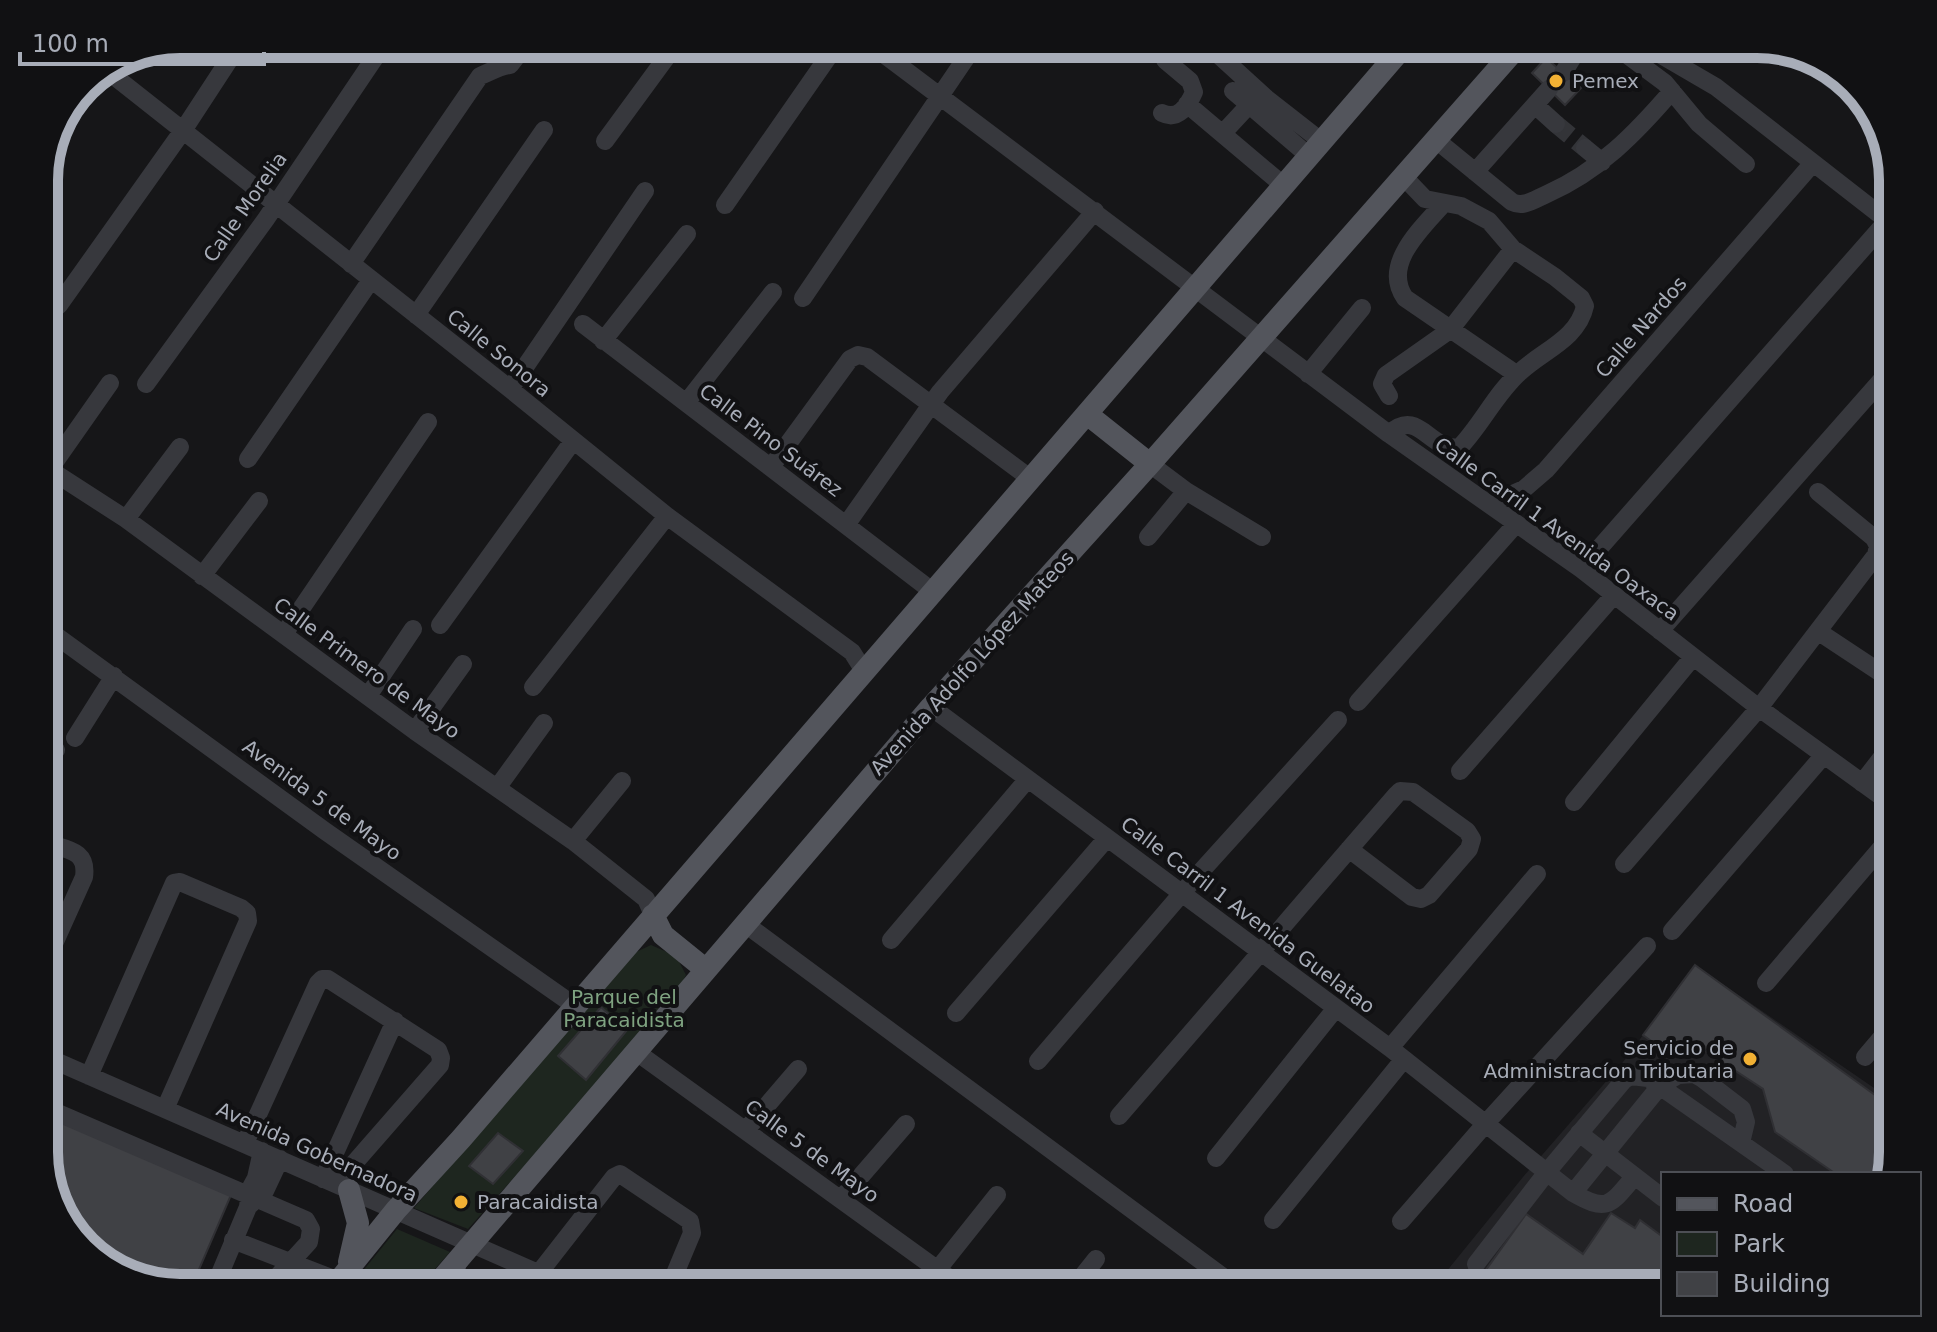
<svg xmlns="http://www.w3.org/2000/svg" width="1937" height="1332" viewBox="0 0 1937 1332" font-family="'DejaVu Sans',sans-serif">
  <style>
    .built { fill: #222225 }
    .green { fill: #1e261f }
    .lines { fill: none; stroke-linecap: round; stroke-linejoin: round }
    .stream { stroke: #2c353c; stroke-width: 5 }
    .building { fill: #404145; stroke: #303034; stroke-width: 2 }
    .minor-tunnel { stroke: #333438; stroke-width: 18; stroke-dasharray: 18 9; stroke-linecap: butt }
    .minor { stroke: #37383d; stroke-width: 18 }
    .major { stroke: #53555c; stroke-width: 22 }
    .poi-dot { fill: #f2b134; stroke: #111113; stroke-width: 3 }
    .labels { text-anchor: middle; stroke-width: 8; stroke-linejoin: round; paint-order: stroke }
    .poi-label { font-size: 20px; fill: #a8adb8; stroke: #111113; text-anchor: start }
    .street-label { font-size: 20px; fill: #a8adb8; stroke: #111113 }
    .park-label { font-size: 20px; fill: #7fa381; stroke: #111113 }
    .rim { fill: none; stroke: #a8adb8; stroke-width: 10 }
  </style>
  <rect width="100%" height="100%" fill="#161618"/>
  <path class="built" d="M1695 965 1893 1101V1153L1887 1174H1663V1288H1433L1523 1177 1623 1062Z"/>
  <path class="green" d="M651 945 676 956 686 975 674 999 468 1229 414 1208 632 954Z
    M397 1229 450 1252 418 1288H349Z"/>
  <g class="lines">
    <path class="stream" d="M1784 52 1877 121"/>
  </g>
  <path class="building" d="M1546 58 1581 88 1565 105 1532 73Z
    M1695 965 1893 1108V1153L1887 1174H1836L1775 1132 1763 1089 1705 1051H1665L1643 1035Z
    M601 1007 627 1030 586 1080 558 1056Z
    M44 1108 234 1188 191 1288H180L104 1265 62 1220 44 1161Z
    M498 1133 523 1151 493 1184 469 1166Z
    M1611 1213 1635 1228 1640 1220 1663 1237V1288L1485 1287 1490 1279 1483 1274 1526 1214 1583 1254Z"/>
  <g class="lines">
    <path class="minor-tunnel" d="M1556 124 1585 148"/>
    <path class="minor" d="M1614 45 1665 83 1699 124 1746 164
      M1644 45 1716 87 1893 225
      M1210 47 1266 98 1321 141
      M877 49 1389 434 1581 569 1759 708 1893 805
      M105 69 510 389 667 516 852 652 864 671
      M1563 73 1573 57 1570 45
      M1233 91 1309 156
      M1187 104 1283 185
      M1535 105 1556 124
      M1162 113C1178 121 1188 106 1194 92L1190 81 1165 60
      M1223 133 1249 105
      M1435 139 1512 202C1524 208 1535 199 1547 194 1599 171 1635 134 1672 91
      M605 141 671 51
      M1585 148 1602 162
      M1475 172 1549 89
      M1444 203C1423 227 1381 264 1405 298L1516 374
      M725 205 833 50
      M351 264 480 76C490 72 500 66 510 65L520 52
      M803 298 972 49
      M416 315 544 130
      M44 318 59 305 184 129 233 54
      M583 324 932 591
      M603 341 687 234
      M1308 374 1362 308
      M146 384 266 219 378 53
      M510 389 645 191
      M1389 396 1382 384 1386 375 1450 330 1513 249
      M686 403 773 292
      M1389 434C1419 406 1430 453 1460 447 1482 424 1496 393 1520 372 1542 351 1578 339 1585 306L1581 298 1555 277 1513 249 1489 221 1461 206 1425 199 1403 176
      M248 459 371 280
      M1150 464 1186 491 1262 537
      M44 466 126 519 415 731 573 841 646 899 653 915
      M771 467 850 359 858 355 867 357 1031 479
      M49 470 110 383
      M1490 504 1524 489 1546 470 1813 163
      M126 519 180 447
      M846 525 940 392 1095 211
      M1148 537 1186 491
      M1581 569 1887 221
      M202 576 259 501
      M440 625 573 441
      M44 627 325 831 575 1006
      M1660 631 1893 367
      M1819 632 1893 681
      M284 634 428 422
      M533 687 667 516
      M368 696 413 629
      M1358 702 1516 524
      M931 707 1390 1048 1573 1193C1608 1213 1610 1205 1634 1177
      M415 731 463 664
      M75 738 114 676
      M44 742 56 750
      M1460 771 1614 595
      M1862 783 1893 743
      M497 788 544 723
      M1574 802 1693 657
      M573 841 622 781
      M44 842C66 850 88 849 84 877L44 966
      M1624 864 1759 708 1876 555 1878 546 1874 538 1818 492
      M744 923 1238 1288
      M1672 931 1824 755
      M891 940 1027 780
      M1766 983 1893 834
      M956 1013 1107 838
      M1390 1048 1537 874
      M635 1051 963 1288
      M44 1056 572 1288
      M1865 1057 1893 1024
      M1038 1061 1195 878 1338 720
      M89 1076 174 883 180 882 241 908 247 913 248 921 165 1109
      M44 1107 306 1220 311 1229 309 1242 267 1288
      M1119 1116 1260 953C1305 900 1351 847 1397 794L1400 791 1413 792 1467 831 1472 839 1469 849 1429 895 1421 899 1412 897 1349 849
      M746 1130 798 1069
      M1579 1133 1663 1198
      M245 1143 318 983 322 979H328L438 1050 441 1058 440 1065 336 1184
      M1216 1158 1336 1008
      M323 1179 395 1021
      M1573 1193 1660 1086 1678 1075 1694 1074 1703 1079 1742 1109 1746 1122 1741 1143
      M841 1199 906 1124
      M250 1205 265 1191 280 1159
      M1273 1220 1404 1059
      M1401 1221 1487 1122 1647 946
      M233 1240 339 1281
      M457 1262V1288
      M1476 1264 1547 1172 1624 1080 1631 1076 1648 1078 1785 1174
      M938 1269 997 1195
      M539 1273 614 1177 620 1174 690 1221 692 1233 669 1288
      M214 1288 248 1207 250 1189 256 1178 262 1151
      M759 1288 765 1281 784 1288
      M1073 1288 1096 1259"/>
    <path class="major" d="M1087 414 1150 464
      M653 915 663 935 705 969
      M349 1190 358 1223 349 1262
      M333 1288 396 1210 461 1139 1404 46
      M434 1288 931 707 1150 464 1519 45"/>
  </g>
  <g class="poi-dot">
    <circle cx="1556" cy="81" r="8"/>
    <circle cx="1750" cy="1059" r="8"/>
    <circle cx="461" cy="1202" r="8"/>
  </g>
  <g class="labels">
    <g class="poi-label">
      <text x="1572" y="88">Pemex</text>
      <text x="1734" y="1055" text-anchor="end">Servicio de<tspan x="1734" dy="23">Administracíon Tributaria</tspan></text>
      <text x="477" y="1209">Paracaidista</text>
    </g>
    <g class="street-label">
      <text transform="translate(245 207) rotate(-55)" y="7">Calle Morelia</text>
      <text transform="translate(1641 327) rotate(-49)" y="7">Calle Nardos</text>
      <text transform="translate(499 353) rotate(39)" y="7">Calle Sonora</text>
      <text transform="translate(771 440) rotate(37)" y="7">Calle Pino Suárez</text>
      <text transform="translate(1557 529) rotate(36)" y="7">Calle Carril 1 Avenida Oaxaca</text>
      <text transform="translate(972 663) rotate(-48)" y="7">Avenida Adolfo López Mateos</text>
      <text transform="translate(367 668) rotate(36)" y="7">Calle Primero de Mayo</text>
      <text transform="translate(322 800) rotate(36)" y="7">Avenida 5 de Mayo</text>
      <text transform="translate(1248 915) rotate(37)" y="7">Calle Carril 1 Avenida Guelatao</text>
      <text transform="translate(812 1151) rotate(36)" y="7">Calle 5 de Mayo</text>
      <text transform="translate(317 1152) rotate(24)" y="7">Avenida Gobernadora</text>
    </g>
    <g class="park-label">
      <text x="624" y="1004">Parque del<tspan x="624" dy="23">Paracaidista</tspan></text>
    </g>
  </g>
  <path d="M0 0H1937V1332H0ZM180 58H1757A122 122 0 0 1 1879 180V1152A122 122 0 0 1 1757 1274H180A122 122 0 0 1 58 1152V180A122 122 0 0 1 180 58Z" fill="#111113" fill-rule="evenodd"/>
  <path class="rim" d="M180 58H1757A122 122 0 0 1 1879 180V1152A122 122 0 0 1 1757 1274H180A122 122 0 0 1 58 1152V180A122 122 0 0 1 180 58Z"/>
  <rect x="1661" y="1172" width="260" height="144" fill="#111113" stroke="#4d4f55" stroke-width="2"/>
  <rect x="1677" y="1198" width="40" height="12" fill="#53555c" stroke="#4d4f55" stroke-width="2"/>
  <text x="1733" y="1212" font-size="24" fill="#a8adb8">Road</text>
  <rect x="1677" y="1232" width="40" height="24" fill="#1e261f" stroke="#4d4f55" stroke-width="2"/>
  <text x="1733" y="1252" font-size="24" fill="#a8adb8">Park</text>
  <rect x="1677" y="1272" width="40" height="24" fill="#404145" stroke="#4d4f55" stroke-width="2"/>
  <text x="1733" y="1292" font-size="24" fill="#a8adb8">Building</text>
  <path d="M20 52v12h244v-12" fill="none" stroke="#a8adb8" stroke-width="4"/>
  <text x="32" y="52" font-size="24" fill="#a8adb8" stroke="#111113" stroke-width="6" paint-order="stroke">100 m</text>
</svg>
